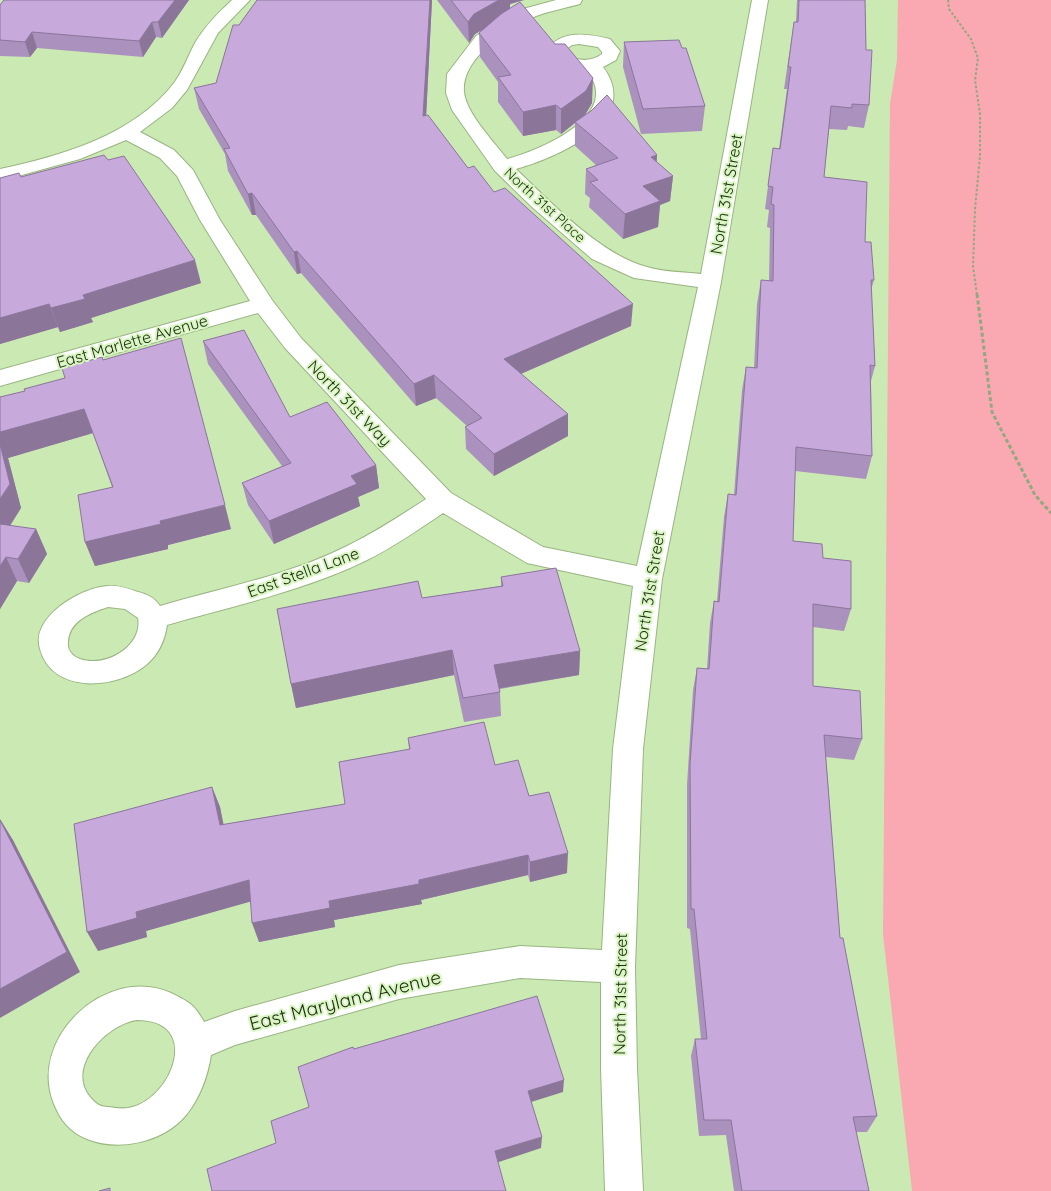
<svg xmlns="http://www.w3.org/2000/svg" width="1051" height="1191" viewBox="0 0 1051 1191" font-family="Quicksand,sans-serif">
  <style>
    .green { fill: #faa8b2 }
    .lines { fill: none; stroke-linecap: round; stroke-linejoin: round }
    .minor-casing { stroke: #98b581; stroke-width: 2 }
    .path-far1 { stroke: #91a97e; stroke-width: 2; stroke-dasharray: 2.5 2; stroke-linecap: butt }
    .path { stroke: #91a97e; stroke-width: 3; stroke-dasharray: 4 2.5; stroke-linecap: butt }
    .minor { fill: #fff; fill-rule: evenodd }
    .wall { fill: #ab91bd }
    .shaded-wall { fill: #8b769a }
    .building { fill: #c7a9dc; stroke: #8b769a }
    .labels { text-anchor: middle; stroke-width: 4; stroke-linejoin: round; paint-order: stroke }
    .far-street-label { font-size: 14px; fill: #212c17; stroke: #d8f6c0 }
    .street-label { font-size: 16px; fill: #212c17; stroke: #d8f6c0 }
    .near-street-label { font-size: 19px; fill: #212c17; stroke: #d8f6c0 }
  </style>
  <rect width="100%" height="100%" fill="#cbe9b3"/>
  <path class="green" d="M898 0H1051V1191H912L883 934 890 104 897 60Z"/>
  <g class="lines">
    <g class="minor-casing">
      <path id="minor" d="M232 0H250L218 33 187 90 172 108 140 132 174 150 193 170 220 220 272 300 301 338 451 493 543 547 637 566 698 287 634 278 592 259 532 207 495 171 452 110 446 93 447 74 476 36 523 9 556 0H582L580 4C565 8 550 11 536 16 508 28 461 58 464 92 466 113 494 142 507 159 538 151 624 116 587 71L572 69 554 63 547 50C562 29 588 34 610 39L620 51 616 60 603 67C644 121 554 159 516 169 550 202 601 255 647 267 664 272 683 272 701 274L752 0H768L721 282 662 579 643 749 635 967 637 1068 643 1191H605L601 1068V982L520 978 399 999 235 1045 211 1055C208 1075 200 1097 187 1114 164 1142 120 1152 87 1139 70 1132 61 1121 54 1104 27 1038 107 964 171 993 189 1002 194 1004 204 1022L235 1011 399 965 520 946 602 950 613 749 633 586 527 563 443 513C418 530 392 548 365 561 303 591 233 606 167 625 165 640 158 655 146 665 116 690 52 694 40 649 30 617 82 587 108 586 118 585 129 589 138 592 147 594 155 598 160 606 221 588 290 575 347 546 374 533 400 516 426 499L285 348 258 313 0 386V370L250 301 200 220 177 176 160 158 126 140 80 159 0 181V169C61 156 134 135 174 83 183 71 188 56 195 43 205 26 218 13 232 0ZM579 44 598 47 602 52V54C591 62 579 61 567 56L565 50 572 45ZM108 607 125 609 138 618C143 646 106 668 80 659 72 656 67 650 68 642 69 621 90 613 108 607ZM137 1020C204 1020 171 1102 128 1108 122 1109 115 1108 109 1107 100 1107 96 1104 90 1097 65 1067 107 1024 137 1020Z"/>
    </g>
    <path class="path-far1" d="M948 0 949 9 971 39 978 58 975 80 980 114V156L975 209 973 266 977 295"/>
    <path class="path" d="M977 294 992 412 1035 495 1051 513"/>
    <use href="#minor" class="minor"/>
  </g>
  <path class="wall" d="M4 0H189L162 38 156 37 143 57 37 48 30 57 0 56V5Z
    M257 0H432L426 116 468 168 631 326 521 374 568 414V436L494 476 466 449 465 427 467 426 436 398 416 406 301 273 297 274 256 215H252L228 171 225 154 199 109 194 88 216 83 239 25Z
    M437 0H524L510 4V8L592 103 585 115 657 155V162L673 176 670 201 660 205 658 227 623 239 589 207 590 198 585 194 586 169 596 165 575 146V123L561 134 556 130 523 136 498 102V82L480 57 479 33 482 30 475 34 469 43Z
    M797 0H865L866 50 869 105 864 128 848 126 847 130 829 129 824 177 865 242 874 280 871 290 875 366 871 381 872 456 866 479 795 471 793 541 823 558 851 609 844 631 813 627V686L862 739 854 760 826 757 840 938 877 1116 867 1132H856L869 1191H734L726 1135 699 1136 691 1056 695 1039H701L690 929 687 928V785L693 690 697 668 707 669 710 623 714 601H717L724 517 728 494 734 495 742 390 746 367 754 368 757 304 761 280 769 281 770 228 767 227 769 210 765 209 773 148 779 149 787 89H784L794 22H796Z
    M624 42 682 48 705 106 702 131 641 134 623 67Z
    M108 160 201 283 91 318 93 322 60 332 58 327 0 344V178L21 177Z
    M203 341 290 417 376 465 379 488 358 497 360 506 274 544 248 505 242 483 282 466 208 364Z
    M103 360 231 529 168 545V549L95 566 85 542 112 487 93 433 8 458 21 508 10 526 36 529 47 554 29 583 17 581 0 609V397L25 391 65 378Z
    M501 577 580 651 579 675 500 689V692L501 716 464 722 454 675 296 708 291 684 422 598 501 586Z
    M408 738 495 765 529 796 567 873 530 882 528 875 421 900 422 904 334 920 335 927 259 942 251 901 146 931 147 937 98 951 212 787 220 807 223 825 345 804 409 749Z"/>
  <path class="shaded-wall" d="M175 0H189L162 38 158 22Z
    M430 0H432L425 138 423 116Z
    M499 0H524L510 4V14L475 34 469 43 468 22 474 14Z
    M152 22 156 37 143 57 139 41Z
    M32 32 37 48 30 57 25 42Z
    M593 78 592 103 585 115 561 134V109Z
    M556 105V130L523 136V112Z
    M657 155 655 181 651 157Z
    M673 176 670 201 660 205 658 227 623 239 625 214 643 186Z
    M252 193 256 215H252L248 194Z
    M297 251 301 273 297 274 294 252Z
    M195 260 201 283 91 318 93 322 60 332 51 308 83 295Z
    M49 304 58 327 0 344V318Z
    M633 304 631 326 504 381V359Z
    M434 375 436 398 416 406 414 384Z
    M84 409 93 433 8 458 21 508 0 541V432Z
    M568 414V436L494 476V454Z
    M376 465 379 488 358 497 360 506 274 544 269 521 351 476Z
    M225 505 231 529 168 545V549L95 566 85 542 160 521Z
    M36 529 47 554 29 583 18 559Z
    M6 557 17 581 0 609V566Z
    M452 650 454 675 296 708 291 684Z
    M580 651 579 675 495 689 494 665Z
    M212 787 220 807 228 846 220 825Z
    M0 819 13 840 80 972 0 1018Z
    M568 853 567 873 530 882V862Z
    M528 855V875L421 900 422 904 334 920 335 927 259 942 252 923 329 901Z
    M249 880 256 900 146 931 147 937 98 951 87 932 136 912Z
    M564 1080 563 1092 528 1103V1091Z
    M542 1137 541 1148 496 1163 495 1151Z"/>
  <path class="building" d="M4 0H175L158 22H152L139 41 32 32 25 42 0 40V5Z
    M257 0H430L423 116 428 115 468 168 474 166 494 192 505 188 633 304 504 359 568 414 494 454 465 427 482 418 434 375 414 384 297 251 294 252 252 193 248 194 224 149 230 148 194 88 216 83 233 25H239Z
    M451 0H499L474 14 468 22Z
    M799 0H865L866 50H872L869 105 852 104V108L831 106 824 177 867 182 865 242H871L874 280H871L875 366 870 365 872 456 796 447 793 541 822 544 823 558 851 561V609L813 604V686L860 691 862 739 824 735 840 938H843L877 1116 853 1117 869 1191H742L731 1120H704L695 1039H707L694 909H691L690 764 697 668 709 669 714 601 719 602 728 494 736 495 746 367 757 368 761 280 773 281 774 205 771 204 773 187 768 186 773 148 780 149 791 67H788L794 22H798Z
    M520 2 555 44H565L593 78 586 91 561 109 556 105 523 112 498 77 511 75 479 33 501 14Z
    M679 40 682 48H686L705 106 643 109 624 42Z
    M607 95 657 155 651 157 673 176 643 186 660 201 625 214 590 182 598 180 586 169 618 158 575 122 591 111Z
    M104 155 108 160 124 156 195 260 83 295 85 299 51 308 49 304 0 318V178L19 173 21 177Z
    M244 330 290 417 327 402 376 465 351 476 357 484 269 521 242 483 291 463 203 341Z
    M181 338 225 505 160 521 161 524 85 542 78 495 113 487 84 409 0 432V397L25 391 24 389 65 378 62 368 102 357 103 360Z
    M0 444 10 484 0 499Z
    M0 524 36 529 18 559 6 557 0 566Z
    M556 568 580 651 494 665 500 692 463 698 452 650 291 684 277 609 418 581 422 598 503 586 501 577Z
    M484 722 495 765 518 760 529 796 549 792 568 853 530 862 528 855 419 880V884L329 901 330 908 252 923 249 880 136 912 137 918 87 932 74 824 212 787 220 825 345 804 339 762 410 749 408 738Z
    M0 820 67 952 0 989Z
    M537 996 564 1080 528 1091 542 1137 495 1151 506 1191H212L207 1169 276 1143 271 1121 309 1107 298 1067 353 1047 354 1049Z
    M110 1188V1191H99Z"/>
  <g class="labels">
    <g class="far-street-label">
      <text transform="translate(545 205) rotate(42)" y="5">North 31st Place</text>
    </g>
    <g class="street-label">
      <text transform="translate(726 194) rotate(-80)" y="6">North 31st Street</text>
      <text transform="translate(132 341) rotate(-16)" y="6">East Marlette Avenue</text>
      <text transform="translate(350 403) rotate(46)" y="6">North 31st Way</text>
      <text transform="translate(303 572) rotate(-20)" y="6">East Stella Lane</text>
      <text transform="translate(649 591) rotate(-81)" y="6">North 31st Street</text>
      <text transform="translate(620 994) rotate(-89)" y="6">North 31st Street</text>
    </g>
    <g class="near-street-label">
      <text transform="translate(345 1000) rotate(-14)" y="7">East Maryland Avenue</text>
    </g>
  </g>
</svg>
